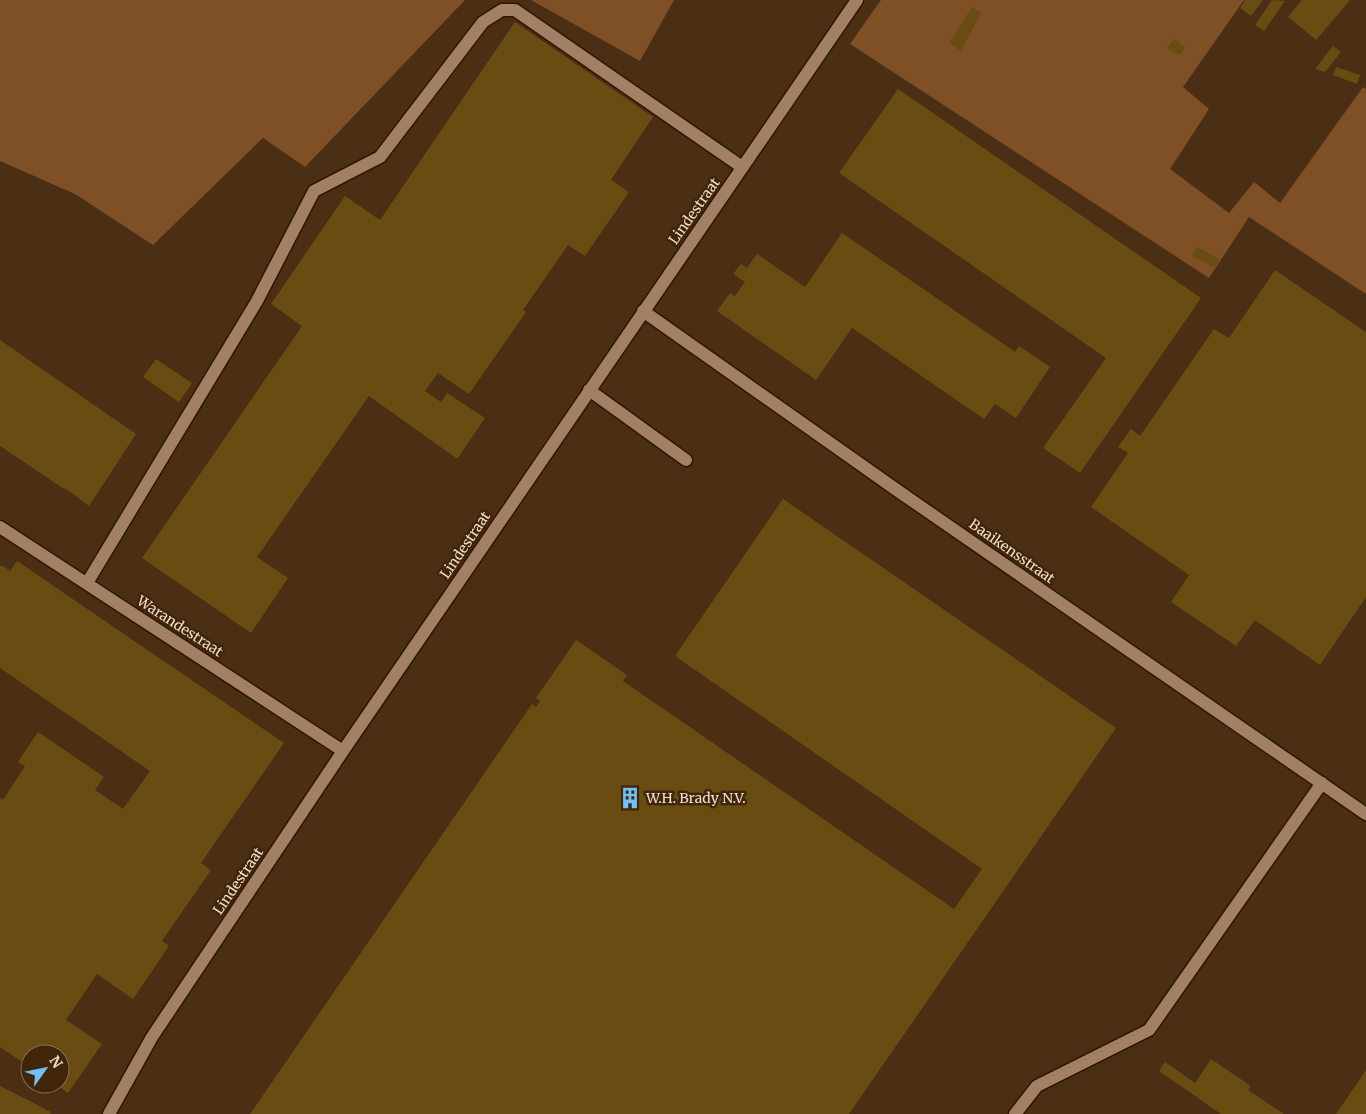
<svg xmlns="http://www.w3.org/2000/svg" width="1366" height="1114" viewBox="0 0 1366 1114" font-family="Merriweather,serif">
  <style>
    .green { fill: #7f4f25 }
    .building { fill: #684c12 }
    .lines { fill: none; stroke-linecap: round; stroke-linejoin: round }
    .minor-casing { stroke: #301600; stroke-width: 15 }
    .minor { stroke: #a28065; stroke-width: 12 }
    .labels { text-anchor: middle; stroke-width: 5; stroke-linejoin: round; paint-order: stroke }
    .street-label { font-size: 14px; fill: #f0ddce; stroke: #40250a }
    .poi-label { font-size: 14px; fill: #f0ddce; stroke: #40250a; text-anchor: start }
  </style>
  <rect width="100%" height="100%" fill="#4b2f15"/>
  <path class="green" d="M0 0H465L305 167 263 138 153 245 75 194 0 161Z
    M531 0H674L640 61Z
    M881 0H1244L1183 87 1209 109 1170 169 1229 213 1254 182 1280 203 1363 87 1366 89V294L1249 217 1209 278 850 44Z"/>
  <path class="building" d="M1245 0H1263L1251 16 1240 8Z
    M1272 0 1285 1 1264 31 1255 25Z
    M1302 0H1350L1316 40 1288 17Z
    M972 7 981 13 961 51 949 43Z
    M515 22 653 117 611 180 629 192 585 256 568 245 523 310 526 312 469 394 438 373 425 391 441 402 447 393 485 418 458 458H456L369 396 257 557 288 578 251 633 142 558 302 326 271 304 345 196 380 220Z
    M1174 39 1185 47 1180 55 1178 53 1177 55 1167 48Z
    M1333 46 1341 52 1325 72 1315 69Z
    M1336 67 1360 75 1357 84 1333 75Z
    M898 89 1201 298 1080 473 1043 448 1106 358 839 173Z
    M842 233 1015 352 1019 346 1050 367 1016 418 995 404 984 419 852 328 816 380 717 311 730 293 735 296 745 282 733 274 741 264 747 268 757 254 805 287Z
    M1197 247 1219 259 1215 268 1192 256Z
    M1275 270 1366 332V597L1320 665 1255 620 1236 646 1171 602 1189 575 1091 507 1128 453 1118 447 1131 429 1140 436 1214 329 1229 338Z
    M0 340 136 434 89 506 65 488 64 489 0 446Z
    M156 359 192 383 179 402 143 377Z
    M783 499 1116 728 849 1114H250L532 704 536 707 540 701 536 698 576 640 627 675 623 681 954 909 982 869 675 656Z
    M17 561 284 743 201 863 211 870 162 941 169 946 133 999 97 974 66 1020 102 1044 68 1093 55 1084H60V1054H30V1067L0 1047V798L3 800 25 766 18 762 38 732 104 777 95 790 123 809 150 771 0 668V566H3L10 571Z
    M1211 1059 1251 1086 1248 1090 1284 1114H1221L1159 1071 1165 1062 1195 1083Z
    M1366 1070V1114H1336Z
    M0 1086 51 1112 50 1114H0Z"/>
  <g class="lines">
    <g class="minor-casing">
      <path id="minor" d="M643 311 901 493 1366 814
        M589 390 686 460
        M0 527 343 751
        M87 583 257 301 314 191 380 157 483 22 502 10H515L742 167
        M109 1114 152 1037 343 751 857 0
        M1015 1114 1037 1086 1149 1030 1322 783"/>
    </g>
    <use href="#minor" class="minor"/>
  </g>
  <defs>
    <g id="building-bare" transform="scale(1.725)"><path d="M-4-6H4V6H1V3H-1V6H-4ZM-2.5-4.3h1.7v1.8h-1.7ZM.8-4.3h1.7v1.8H.8ZM-2.5-1h1.7V.8h-1.7ZM.8-1h1.7V.8H.8Z" fill="#74c0f6" stroke="#40250a" stroke-width="2.5" paint-order="stroke"/></g>
  </defs>
  <g fill-rule="evenodd">
    <use href="#building-bare" x="630" y="798"/>
  </g>
  <g class="labels">
    <g class="street-label">
      <text transform="translate(694 211) rotate(-55)" y="5">Lindestraat</text>
      <text transform="translate(465 545) rotate(-56)" y="5">Lindestraat</text>
      <text transform="translate(1012 551) rotate(35)" y="5">Baaikensstraat</text>
      <text transform="translate(180 626) rotate(33)" y="5">Warandestraat</text>
      <text transform="translate(238 881) rotate(-56)" y="5">Lindestraat</text>
    </g>
    <g class="poi-label">
      <text x="646" y="803">W.H. Brady N.V.</text>
    </g>
  </g>
  <g transform="translate(45 1069) rotate(57)"><circle r="24" fill="#40250a" stroke="#866f58"/>
  <path d="M0-4L9 19L0 12L-9 19Z" fill="#74c0f6"/>
  <text y="-8" font-size="14" font-weight="bold" text-anchor="middle" fill="#f0ddce">N</text>
  </g>
</svg>
